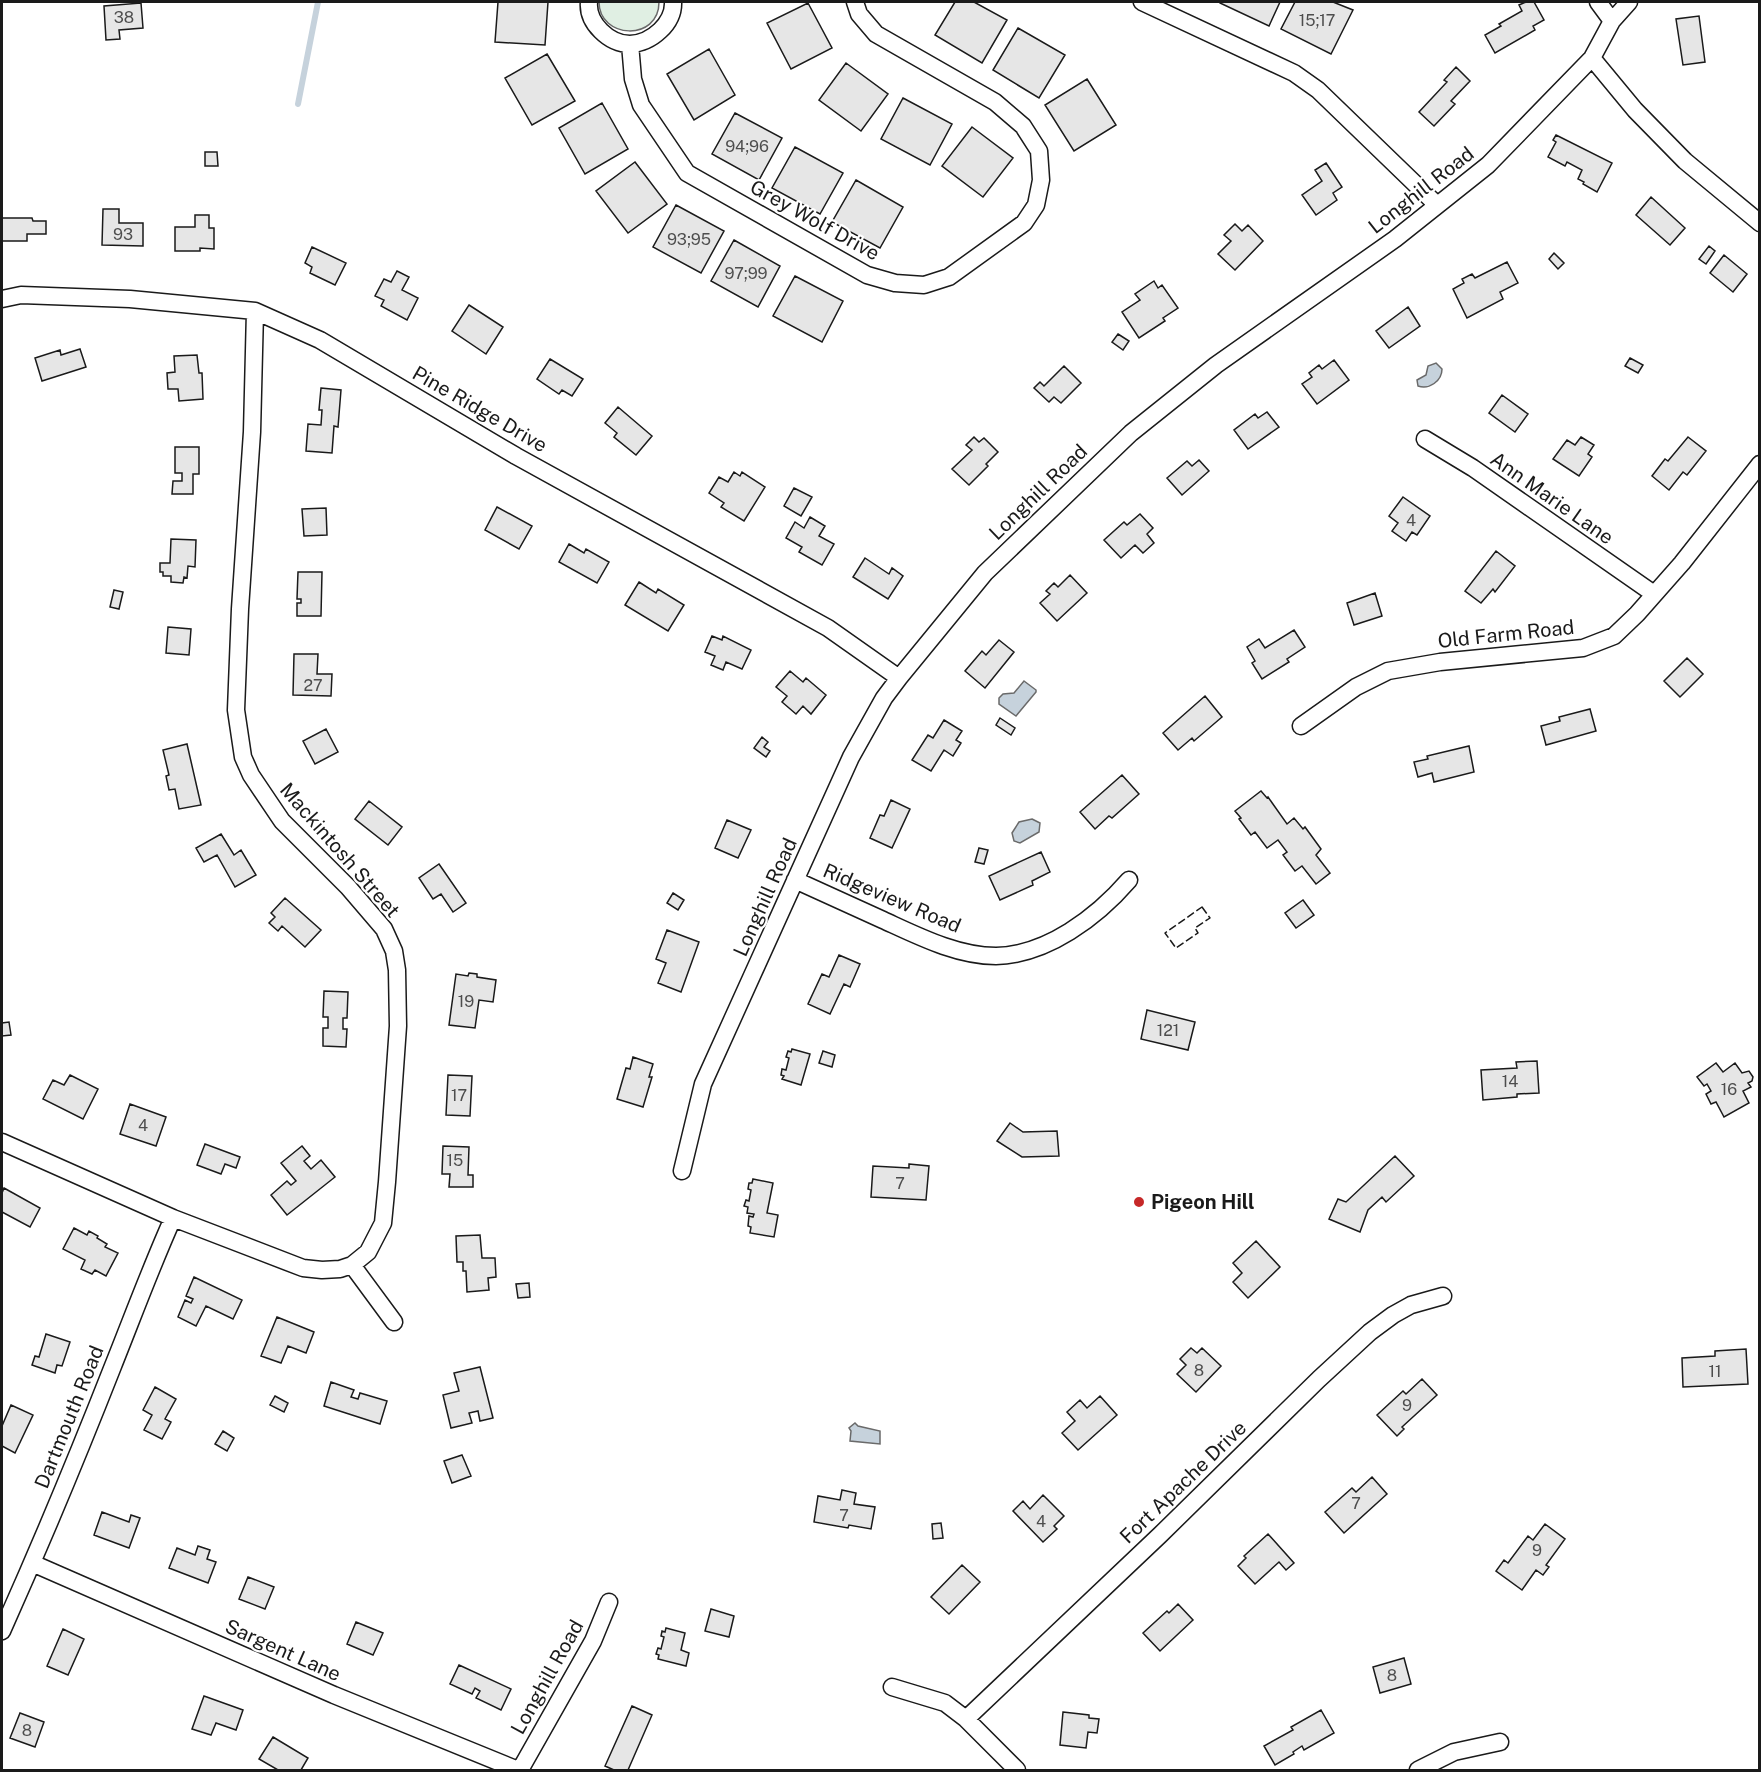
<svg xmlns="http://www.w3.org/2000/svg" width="1761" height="1772" viewBox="0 0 1761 1772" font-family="'Public Sans',sans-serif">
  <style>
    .green { fill: #e0efe3; stroke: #6a6a6a; stroke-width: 1.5 }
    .water { fill: #c6d2dc; stroke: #6a6a6a; stroke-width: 1.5 }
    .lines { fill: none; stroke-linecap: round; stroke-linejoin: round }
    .stream { stroke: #c6d2dc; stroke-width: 6 }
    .building { fill: #e6e6e6; stroke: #1a1a1a; stroke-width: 1.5 }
    .minor-casing { stroke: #1a1a1a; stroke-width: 19 }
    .minor { stroke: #fff; stroke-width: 16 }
    .fence { stroke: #1a1a1a; stroke-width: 1.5; stroke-dasharray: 8 3; stroke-linecap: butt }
    .poi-dot { fill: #c62828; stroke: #fff; stroke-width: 2 }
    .labels { text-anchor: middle; stroke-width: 4.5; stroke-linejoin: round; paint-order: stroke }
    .number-label { font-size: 16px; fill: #4d4d4d }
    .street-label { font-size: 20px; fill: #1a1a1a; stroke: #fff }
    .poi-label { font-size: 20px; font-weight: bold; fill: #1a1a1a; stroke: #fff; text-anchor: start }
  </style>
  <rect width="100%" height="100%" fill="#fff"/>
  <path class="green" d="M599 2H659C659 42 599 39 599 2Z"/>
  <path class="water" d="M1436 363 1442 369C1442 381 1429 390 1418 386L1417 380 1426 375 1428 366Z
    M1024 681 1036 690V692L1016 716 999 704V698L1003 694 1014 693Z
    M1032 819 1040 823 1039 832 1020 843 1014 841 1012 833 1019 822Z
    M855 1423 858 1426 880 1431V1444L850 1441 851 1431 849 1428Z"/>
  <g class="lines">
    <path class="stream" d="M298 104 318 2"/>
  </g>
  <path class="building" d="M498 2H548L545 45 495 42Z
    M955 2H974L1007 20 982 63 935 35Z
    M1295 2H1333L1353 10 1331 54 1281 29Z
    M1526 2H1534L1544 20 1533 26 1535 30 1495 53 1485 35 1501 26 1499 24 1522 11 1519 5Z
    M141 3 143 28 119 30 120 39 106 40 104 6Z
    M808 3 832 48 791 69 767 23Z
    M1220 3V2H1280L1269 26Z
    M1699 16 1705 62 1683 65 1676 19Z
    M1018 28 1065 55 1039 98 993 70Z
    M709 49 735 95 694 120 667 74Z
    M547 54 575 101 532 125 505 78Z
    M846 63 888 94 861 131 819 100Z
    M1456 67 1470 81 1451 101 1455 104 1434 126 1419 112 1447 82 1444 80Z
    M1087 79 1116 125 1074 151 1045 105Z
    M903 98 952 124 930 165 881 139Z
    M602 103 628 149 585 174 559 128Z
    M735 113 782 138 759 180 712 154Z
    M972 127 1013 158 983 197 942 166Z
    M1556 135 1612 163 1597 192 1583 184 1584 182 1578 179 1582 170 1567 162 1565 166 1548 157 1556 142 1553 140Z
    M795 147 843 173 820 214 772 188Z
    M205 152H217L218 166H205Z
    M635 162 667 204 628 233 596 191Z
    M1326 163 1342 187 1333 193 1337 200 1316 215 1302 195 1322 181 1315 170Z
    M856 180 903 207 880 248 832 222Z
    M1651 197 1685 228 1670 245 1636 215Z
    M676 205 724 231 701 273 653 247Z
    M103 209H119V223H143V246L102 245Z
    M195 215H209V228H214V249L200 248V251H175V227H195Z
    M2 218H32L33 221H46V234H27V241H2Z
    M1235 224 1242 231 1248 225 1263 241 1235 270 1218 254 1231 241 1224 235Z
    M734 240 780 266 758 307 711 281Z
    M1709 246 1715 251 1706 264 1699 259Z
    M312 247 346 263 335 285 310 273 312 267 305 263Z
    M1554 253 1564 263 1558 269 1549 259Z
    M1724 255 1747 274 1733 292 1710 273Z
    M1507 262 1518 283 1500 292 1503 299 1467 318 1453 289 1464 283 1462 279 1472 274 1475 278Z
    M397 271 409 277 402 290 418 298 407 320 381 306 384 300 375 296 384 279 391 282Z
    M795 276 843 301 822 342 773 316Z
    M1154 281 1158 288 1162 285 1178 308 1163 318 1165 321 1139 338 1122 312 1140 300 1135 294Z
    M469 305 503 327 486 354 452 331Z
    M1408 307 1420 326 1389 348 1376 331Z
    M1118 334 1129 341 1123 350 1112 342Z
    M80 349 86 367 42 381 35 358 60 350 61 355Z
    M197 355 199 373H202L203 399 179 401 178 389H168L167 373 175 372 174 356Z
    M1630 358 1643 365 1638 373 1625 366Z
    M550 359 583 379 572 396 562 390 559 394 537 379Z
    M1334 360 1349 380 1317 404 1302 384 1312 377 1309 373 1319 365 1322 369Z
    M1064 366 1081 383 1061 403 1054 397 1049 402 1034 388 1040 382 1044 386Z
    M321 388 341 390 338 427 334 426 332 453 306 451 308 424 321 425 322 410H319Z
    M1502 395 1528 414 1515 432 1489 413Z
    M618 407 652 436 636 455 614 437 617 433 605 423Z
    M1267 412 1279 427 1248 449 1234 430 1255 414 1258 418Z
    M974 437 979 442 984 438 998 452 986 464 988 466 969 485 952 469 972 450 966 445Z
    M1581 437 1594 445 1588 454 1592 457 1579 476 1553 459 1567 440 1575 445Z
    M1688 437 1706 451 1687 475 1683 472 1669 490 1652 476 1665 459 1668 461Z
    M175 447H199V474H193V494H172L173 481H182V473H175Z
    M1199 460 1209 471 1182 495 1167 478 1187 461 1192 466Z
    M734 472 740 476 742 472 765 487 744 521 721 507 724 503 709 493 719 477 728 482Z
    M794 488 812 497 801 516 784 506Z
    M1403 497 1430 516 1417 535 1412 532 1406 541 1392 531 1398 523 1389 516Z
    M497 507 532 526 519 549 485 530Z
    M326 508 327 535 304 536 302 509Z
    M1140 514 1153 528 1147 534 1154 543 1143 553 1135 545 1121 558 1104 540 1124 522 1127 525Z
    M810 517 825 526 819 536 834 544 822 565 799 552 802 547 786 538 795 522 804 528Z
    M171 539 196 540 195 567 188 566 187 578 184 577 183 583 171 582V576H163V572H160V563H170Z
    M569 544 584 553 586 549 609 562 597 583 559 562Z
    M1496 551 1515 566 1495 592 1493 589 1481 603 1465 591Z
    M865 558 889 574 892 568 903 576 888 599 853 577Z
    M298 572H322L321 616H297V603H301V599H297Z
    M1070 575 1087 593 1057 621 1040 603 1050 594 1046 591 1054 583 1058 587Z
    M639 582 656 593 658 589 684 605 668 631 625 605Z
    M114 590 123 592 119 609 110 607Z
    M1375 593 1382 616 1354 625 1347 603Z
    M168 627 191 629 189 655 166 653Z
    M1294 630 1305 647 1287 659 1289 662 1262 679 1252 663 1255 661 1247 647 1259 639 1265 648Z
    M712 636 722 640 723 636 751 650 742 669 726 662 723 670 711 665 715 656 705 652Z
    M999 640 1014 652 985 688 965 671 982 651 986 655Z
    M294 654H318L317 674H332L331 696 293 695Z
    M1687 658 1703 674 1680 697 1664 681Z
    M790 671 803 682 806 678 826 695 811 714 803 706 796 714 782 702 787 696 776 687Z
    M1205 696 1222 717 1194 741 1192 738 1178 750 1163 733Z
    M1590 709 1596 731 1546 745 1541 726 1560 721 1559 717Z
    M1000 718 1015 728 1011 735 996 725Z
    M944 720 962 731 956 740 961 743 953 756 944 750 931 771 912 760 928 735 933 738Z
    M326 729 338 752 315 764 303 741Z
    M762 737 768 742 764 747 770 751 766 757 754 748Z
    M187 744 201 805 179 809 175 789 169 790 166 776 169 775 163 750Z
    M1469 746 1474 772 1434 782 1432 773 1418 777 1414 762 1428 759 1427 756Z
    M1122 775 1139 794 1112 818 1109 816 1095 829 1080 812Z
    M1261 791 1267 798 1268 797 1287 824 1294 818 1303 829 1305 827 1321 849 1316 855 1330 873 1316 884 1302 866 1295 871 1283 855 1287 852 1278 840 1267 848 1255 832 1251 835 1239 819 1241 818 1235 811Z
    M891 800 910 809 892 848 870 838 880 815 884 816Z
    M369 801 402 827 388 845 355 819Z
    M727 820 751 830 738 858 715 848Z
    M221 834 234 855 241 850 256 875 235 887 217 855 204 862 196 848Z
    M979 848 988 850 984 864 975 862Z
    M1041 852 1050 872 1032 881 1033 885 1000 900 989 876Z
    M439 864 466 903 453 912 441 894 433 899 419 878Z
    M673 893 684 900 678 910 667 903Z
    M285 898 321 930 305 947 282 926 278 931 269 923 275 917 271 913Z
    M1303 900 1314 915 1296 928 1285 913Z
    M667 930 699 942 681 992 658 983 666 963 656 959Z
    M839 955 860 964 850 987 844 984 830 1014 808 1004 822 974 829 977Z
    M469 973 477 974V977L496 980 493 1002 479 1000 475 1028 449 1025 456 974 468 976Z
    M324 991 348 992 347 1018H343V1029H347L346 1047 323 1046V1028H328V1017H323Z
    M1147 1010 1195 1022 1188 1050 1141 1039Z
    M9 1022 11 1035 2 1036V1023Z
    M792 1049 810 1054 801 1085 782 1079 784 1076 781 1075 782 1069 786 1070 789 1058 786 1057 788 1051 791 1052Z
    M823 1051 835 1055 832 1067 819 1063Z
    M633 1057 653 1064 649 1077H652L643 1107 617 1099 626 1068 630 1069Z
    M1537 1061 1539 1093 1517 1094V1097L1483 1100 1481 1070 1517 1068 1516 1062Z
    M1716 1063 1723 1072 1735 1063 1742 1073 1749 1071 1753 1077 1752 1081 1748 1083 1751 1087 1743 1091 1749 1103 1724 1117 1716 1102 1711 1104 1706 1094 1711 1091 1707 1084 1704 1086 1697 1077Z
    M70 1075 98 1089 83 1119 43 1099 53 1080 64 1085Z
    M448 1075 472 1076 470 1116 446 1115Z
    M130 1104 166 1117 156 1146 120 1134Z
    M1010 1123 1023 1132 1057 1131 1059 1156 1022 1157 997 1141Z
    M205 1144 240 1157 236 1168 225 1164 221 1174 197 1165Z
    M302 1146 310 1156 304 1161 311 1169 321 1160 335 1177 287 1215 271 1195 287 1181 291 1185 296 1181 281 1163Z
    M443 1146 469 1147 468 1175H473V1187H449L450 1174H442Z
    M1395 1156 1414 1176 1386 1202 1382 1197 1368 1210 1360 1232 1329 1219 1338 1199 1346 1202Z
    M909 1164 929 1166 926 1200 871 1197 873 1166 909 1168Z
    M753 1179 773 1183 767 1213 778 1215 774 1237 750 1233 751 1227 748 1226 749 1216 753 1217 754 1214 747 1213 748 1207 744 1206 746 1200 749 1201 751 1190 748 1189 749 1183H752Z
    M4 1188 40 1208 30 1227 2 1212V1193Z
    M74 1228 87 1235 89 1231 98 1236 97 1238 107 1244 105 1247 118 1253 106 1276 95 1270 92 1274 81 1269 85 1260 63 1249Z
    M480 1235 482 1258H495L496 1277 488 1278 489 1290 467 1292 466 1271H463V1262H457L456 1236Z
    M1256 1241 1280 1267 1248 1298 1233 1282 1242 1273 1233 1263Z
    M194 1277 242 1300 233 1319 206 1306 196 1326 178 1317 185 1300 191 1303 193 1299 186 1296Z
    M529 1283 530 1297 518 1298 516 1284Z
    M277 1317 314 1332 306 1353 288 1346 281 1363 261 1356Z
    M46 1334 70 1342 62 1366 57 1365 55 1373 32 1365 35 1356 39 1357Z
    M1191 1348 1197 1353 1202 1348 1221 1366 1196 1392 1177 1374 1186 1365 1180 1359Z
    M1746 1349 1748 1384 1683 1387 1682 1358 1715 1356V1351Z
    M480 1367 493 1418 480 1421 478 1411 469 1413 472 1423 451 1428 443 1395 459 1391 454 1373Z
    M1422 1379 1437 1395 1402 1427 1404 1429 1397 1436 1377 1415 1403 1391 1406 1394Z
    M331 1382 354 1390 351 1397 358 1399 360 1393 387 1401 380 1424 324 1406Z
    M155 1387 176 1399 165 1419 171 1422 162 1439 144 1430 152 1415 143 1410Z
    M275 1396 288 1403 284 1412 270 1405Z
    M1100 1396 1117 1415 1078 1450 1062 1433 1075 1421 1067 1412 1080 1400 1087 1408Z
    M11 1405 33 1415 15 1453 2 1446V1426Z
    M223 1431 234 1438 227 1451 215 1444Z
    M462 1455 471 1476 452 1483 444 1461Z
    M1372 1477 1387 1494 1344 1533 1325 1512 1352 1488 1356 1492Z
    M842 1490 856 1493 854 1504 875 1507 871 1529 849 1525 848 1528 814 1522 818 1496 840 1500Z
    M1043 1495 1064 1516 1054 1526 1057 1529 1043 1542 1013 1511 1023 1501 1030 1509Z
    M102 1512 129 1522 131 1515 140 1518 129 1548 94 1535Z
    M941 1523 943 1538 933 1539 932 1524Z
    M1545 1524 1565 1539 1546 1565 1549 1567 1543 1575 1536 1570 1522 1590 1496 1571 1504 1560 1508 1563 1528 1536 1533 1540Z
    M1268 1534 1294 1563 1286 1570 1279 1562 1255 1584 1238 1566 1246 1558 1244 1556Z
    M198 1546 210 1550 207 1559 216 1562 208 1583 169 1568 177 1548 195 1555Z
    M962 1565 980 1582 949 1614 931 1597Z
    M248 1577 274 1587 265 1609 239 1599Z
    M1178 1604 1193 1620 1160 1651 1143 1633 1167 1611 1169 1613Z
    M711 1609 734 1616 729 1637 705 1631Z
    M356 1622 383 1633 373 1655 347 1644Z
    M666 1628 685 1633 681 1650 689 1653 686 1666 658 1659 659 1655 656 1654 658 1648 661 1649 664 1637 661 1636 662 1631 665 1632Z
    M63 1629 84 1639 68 1675 47 1666Z
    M1404 1658 1411 1684 1380 1693 1373 1667Z
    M459 1665 511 1689 501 1710 476 1698 480 1691 475 1688 472 1694 450 1684Z
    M204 1696 243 1710 236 1730 216 1723 211 1735 192 1729Z
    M632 1706 652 1715 628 1770H614L605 1766Z
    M1321 1710 1334 1733 1304 1750 1302 1746 1293 1752 1294 1754 1275 1765 1264 1746 1293 1730 1291 1727Z
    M1063 1712 1089 1715V1718L1099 1719 1097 1733 1088 1732 1086 1748 1060 1745Z
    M20 1713 44 1722 35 1747 10 1738Z
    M273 1737 308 1758 301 1770H278L259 1759Z"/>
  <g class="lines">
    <g class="minor-casing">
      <path id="minor" d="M589 2C587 23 609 44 630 44 652 43 674 23 673 2
        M1142 2 1294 73 1318 90 1437 205
        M1598 2 1612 21
        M630 44 633 79 641 105 687 173 867 275 895 283 924 285 949 277 1024 223 1036 205 1041 180 1039 151 1023 126 995 102 876 34 859 14 855 2
        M1592 58 1635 110 1685 161 1760 223
        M2 299 21 295 130 299 255 311 320 340 516 456 828 628 899 678
        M1425 439 1473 468 1654 594
        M1301 726 1356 687 1388 671 1440 662 1583 648 1614 636 1637 614 1682 563 1760 464
        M795 880C824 893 854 907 883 920 918 936 957 956 996 956 1047 955 1097 917 1129 880
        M2 1142 173 1218 303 1268 322 1270 340 1269 352 1265 368 1252 383 1223 387 1182 398 1026 397 970 394 951 384 929 348 887 282 821 251 775 243 757 236 710 240 609 252 432 255 311
        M682 1171 703 1084 851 757 884 698 899 678 985 573 1131 433 1216 365 1395 239 1488 165 1592 58 1612 21 1629 2
        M352 1265 394 1322
        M32 1563 334 1695 518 1770
        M2 1631C41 1544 78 1455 113 1366 133 1316 151 1267 173 1218
        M892 1687 945 1703 966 1719 1017 1770
        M966 1719 1160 1535 1319 1379 1370 1332 1393 1315 1411 1305 1443 1296
        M520 1770 593 1641 609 1602
        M1418 1770 1454 1752 1500 1742"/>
    </g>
    <use href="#minor" class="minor"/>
    <path class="fence" d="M1202 907 1210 918 1195 928 1198 933 1176 948 1165 933Z"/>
  </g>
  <circle class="poi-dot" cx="1139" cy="1202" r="6"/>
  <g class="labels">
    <g class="number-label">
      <text x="124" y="23">38</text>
      <text x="1317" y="26">15;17</text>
      <text x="747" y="152">94;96</text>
      <text x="123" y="240">93</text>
      <text x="689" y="245">93;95</text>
      <text x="746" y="279">97;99</text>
      <text x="1411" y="526">4</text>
      <text x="313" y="691">27</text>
      <text x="466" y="1007">19</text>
      <text x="1168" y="1036">121</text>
      <text x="1510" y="1087">14</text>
      <text x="1729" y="1095">16</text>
      <text x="459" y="1101">17</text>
      <text x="143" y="1131">4</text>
      <text x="455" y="1166">15</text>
      <text x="900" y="1189">7</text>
      <text x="1199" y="1376">8</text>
      <text x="1715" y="1377">11</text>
      <text x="1407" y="1411">9</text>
      <text x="1356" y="1509">7</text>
      <text x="844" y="1521">7</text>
      <text x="1041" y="1527">4</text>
      <text x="1537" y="1556">9</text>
      <text x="1392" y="1681">8</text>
      <text x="27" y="1736">8</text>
    </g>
    <g class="street-label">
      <text transform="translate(1421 190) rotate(-38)" y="7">Longhill Road</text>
      <text transform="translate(815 220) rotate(29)" y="7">Grey Wolf Drive</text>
      <text transform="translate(480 409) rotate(30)" y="7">Pine Ridge Drive</text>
      <text transform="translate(1038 492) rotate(-44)" y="7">Longhill Road</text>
      <text transform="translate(1552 498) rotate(35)" y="7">Ann Marie Lane</text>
      <text transform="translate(1506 634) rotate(-6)" y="7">Old Farm Road</text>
      <text transform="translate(340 850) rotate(49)" y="7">Mackintosh Street</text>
      <text transform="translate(765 897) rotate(-66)" y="7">Longhill Road</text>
      <text transform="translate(892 898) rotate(23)" y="7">Ridgeview Road</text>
      <text transform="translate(69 1417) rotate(-68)" y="7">Dartmouth Road</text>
      <text transform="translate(1183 1482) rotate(-44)" y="7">Fort Apache Drive</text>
      <text transform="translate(283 1650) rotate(24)" y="7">Sargent Lane</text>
      <text transform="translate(547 1677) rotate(-61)" y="7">Longhill Road</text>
    </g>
    <g class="poi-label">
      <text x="1151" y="1209">Pigeon Hill</text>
    </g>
  </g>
  <rect width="1761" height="1772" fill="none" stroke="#1a1a1a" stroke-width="6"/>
</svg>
